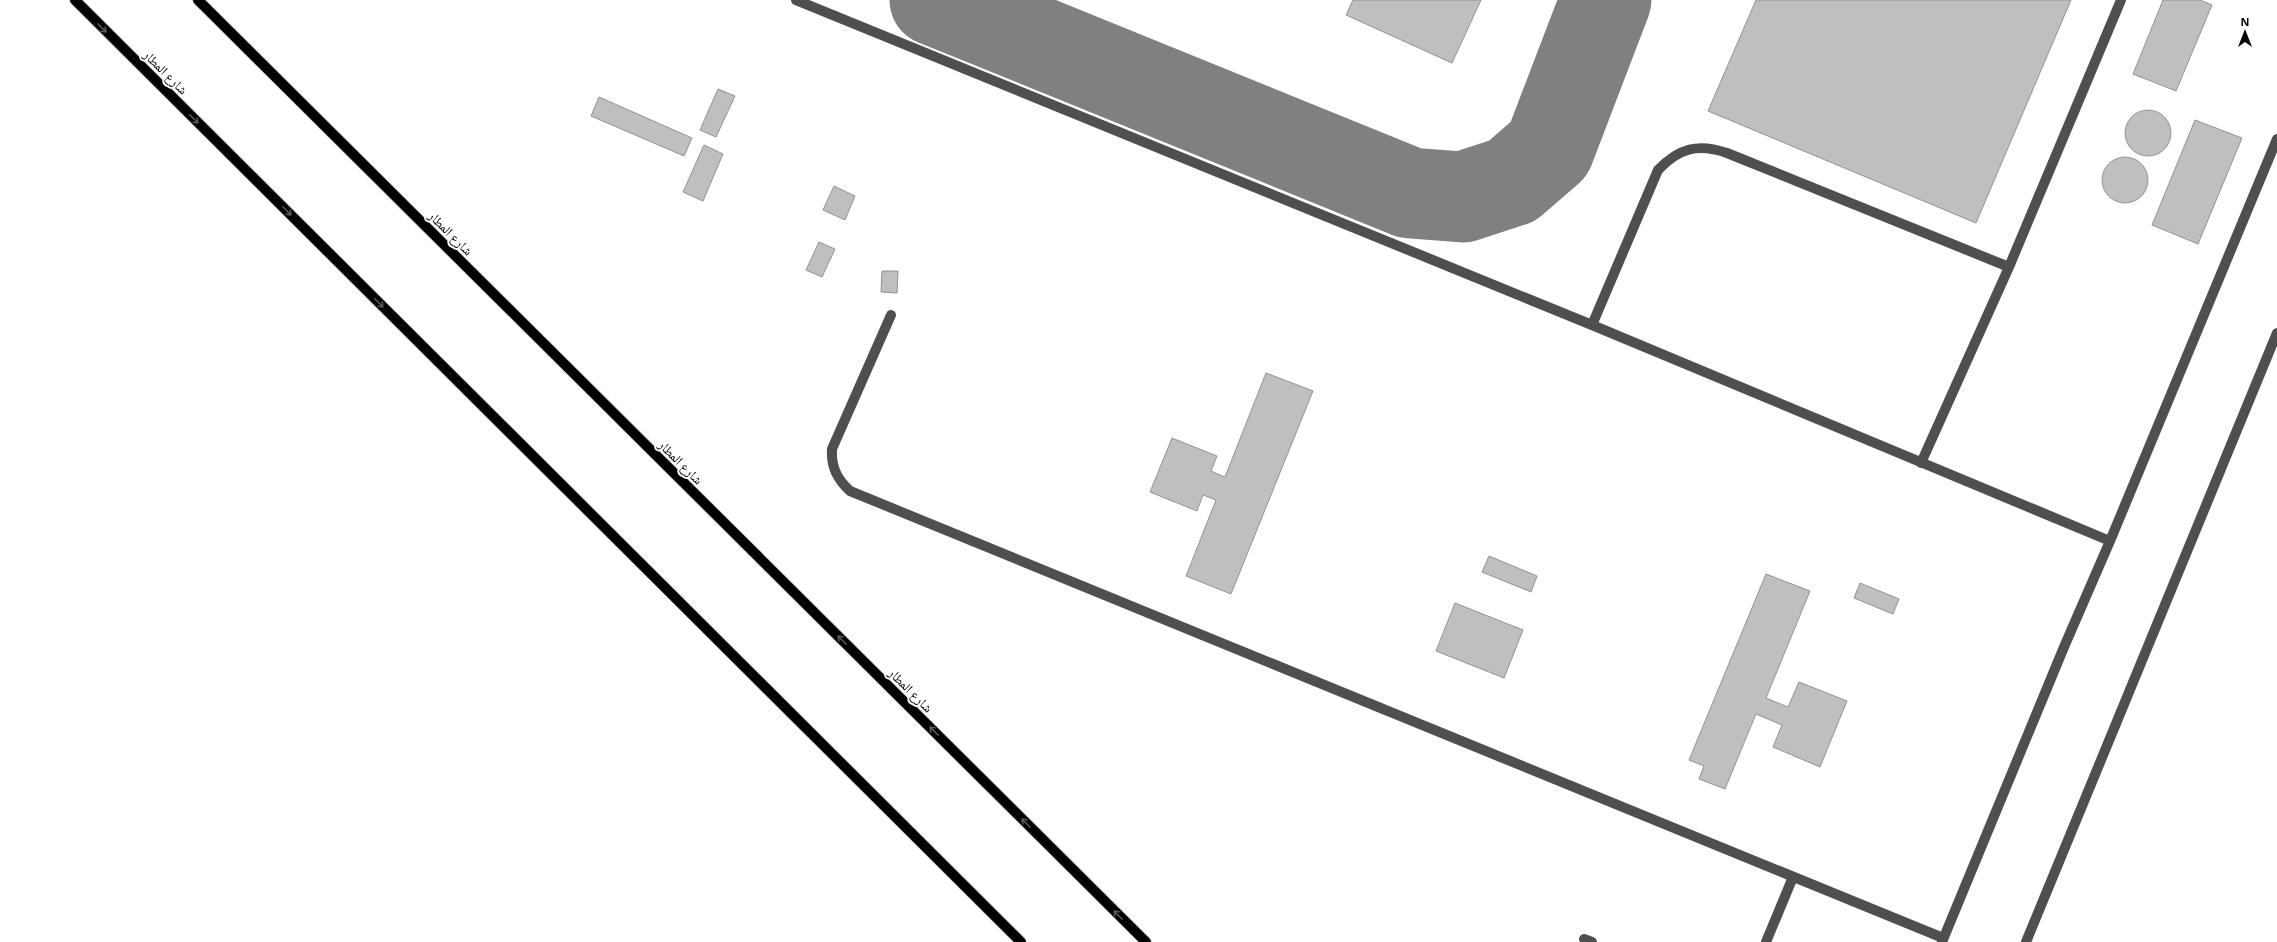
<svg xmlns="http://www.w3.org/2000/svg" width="2277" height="942" viewBox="0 0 2277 942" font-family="'Open Sans','Noto Naskh Arabic',sans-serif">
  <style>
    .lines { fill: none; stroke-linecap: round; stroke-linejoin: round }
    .taxiway { stroke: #808080; stroke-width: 91 }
    .building { fill: #bfbfbf; stroke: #939393 }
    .major-casing { stroke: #dbdbdb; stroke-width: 12 }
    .minor { stroke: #4f4f4f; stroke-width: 10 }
    .major { stroke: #000; stroke-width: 10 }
    .oneway { stroke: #595959 }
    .labels { text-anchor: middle; stroke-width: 4; stroke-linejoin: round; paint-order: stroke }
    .street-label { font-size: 13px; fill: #000; stroke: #fff }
  </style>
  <rect width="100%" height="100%" fill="#fff"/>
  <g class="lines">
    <path class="taxiway" d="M935 0 1410 193 1463 197 1512 181 1549 149 1606 0"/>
  </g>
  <path class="building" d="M1353 0H1481L1452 63 1346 15Z
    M1756 0H2071L1976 223 1708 111Z
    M2163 0H2200L2212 5 2176 91 2133 74Z
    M718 89 735 96 716 137 700 130Z
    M599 97 692 138 684 156 591 116Z
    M2125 133a23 23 0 1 1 46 0a23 23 0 1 1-46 0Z
    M2195 120 2242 138 2198 244 2152 225Z
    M704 145 723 154 703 201 683 192Z
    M2102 180a23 23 0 1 1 46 0a23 23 0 1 1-46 0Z
    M834 186 855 196 845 220 823 210Z
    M819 242 835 249 822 277 806 270Z
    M882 271H898L897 293 881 292Z
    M1266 373 1313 391 1231 594 1186 576 1216 500 1203 495 1197 511 1150 492 1172 438 1217 456 1211 471 1225 477Z
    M1489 556 1537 576 1531 592 1482 572Z
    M1766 574 1810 591 1766 698 1788 707 1799 682 1847 701 1820 767 1773 747 1782 725 1756 714 1725 789 1699 779 1704 766 1689 760Z
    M1860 583 1899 599 1893 614 1854 598Z
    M1455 603 1523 630 1504 678 1436 651Z"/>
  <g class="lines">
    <g class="major-casing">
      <path id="major" d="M75 0 1021 942
        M198 0 1146 942"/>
    </g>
    <path class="minor" d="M796 0 1592 325 2110 541 2277 139
      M891 315 832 449C831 467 837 479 850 491L1943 938
      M1592 325 1658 170C1679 148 1698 143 1727 153L2009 267
      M1921 463 2009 267 2121 0
      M1584 939 1592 942
      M1766 942 1793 877
      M1942 942 2064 647 2110 541
      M2026 942 2277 333"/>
    <use href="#major" class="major"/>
  </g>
  <defs><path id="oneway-shaft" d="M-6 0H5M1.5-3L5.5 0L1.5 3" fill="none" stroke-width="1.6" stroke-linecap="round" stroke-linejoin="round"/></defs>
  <g class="oneway">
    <use href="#oneway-shaft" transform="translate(102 28) rotate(45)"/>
    <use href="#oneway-shaft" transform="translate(194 119) rotate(45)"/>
    <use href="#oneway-shaft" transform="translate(287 211) rotate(45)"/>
    <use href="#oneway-shaft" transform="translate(379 303) rotate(45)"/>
    <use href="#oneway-shaft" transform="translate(842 640) rotate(-135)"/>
    <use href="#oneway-shaft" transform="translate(934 731) rotate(-135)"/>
    <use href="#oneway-shaft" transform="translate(1026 823) rotate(-135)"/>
    <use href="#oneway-shaft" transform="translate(1118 915) rotate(-135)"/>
  </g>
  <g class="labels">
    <g class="street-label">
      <text transform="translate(166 72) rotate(45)" y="5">شارع المطار</text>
      <text transform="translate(451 233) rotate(45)" y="5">شارع المطار</text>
      <text transform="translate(681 462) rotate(45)" y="5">شارع المطار</text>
      <text transform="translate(911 690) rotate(45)" y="5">شارع المطار</text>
    </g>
  </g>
  <g transform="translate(2245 32)" stroke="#ffffff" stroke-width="3" paint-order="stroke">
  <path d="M0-3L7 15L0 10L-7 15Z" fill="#000000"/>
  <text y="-6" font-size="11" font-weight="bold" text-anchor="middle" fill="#000000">N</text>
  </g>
</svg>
